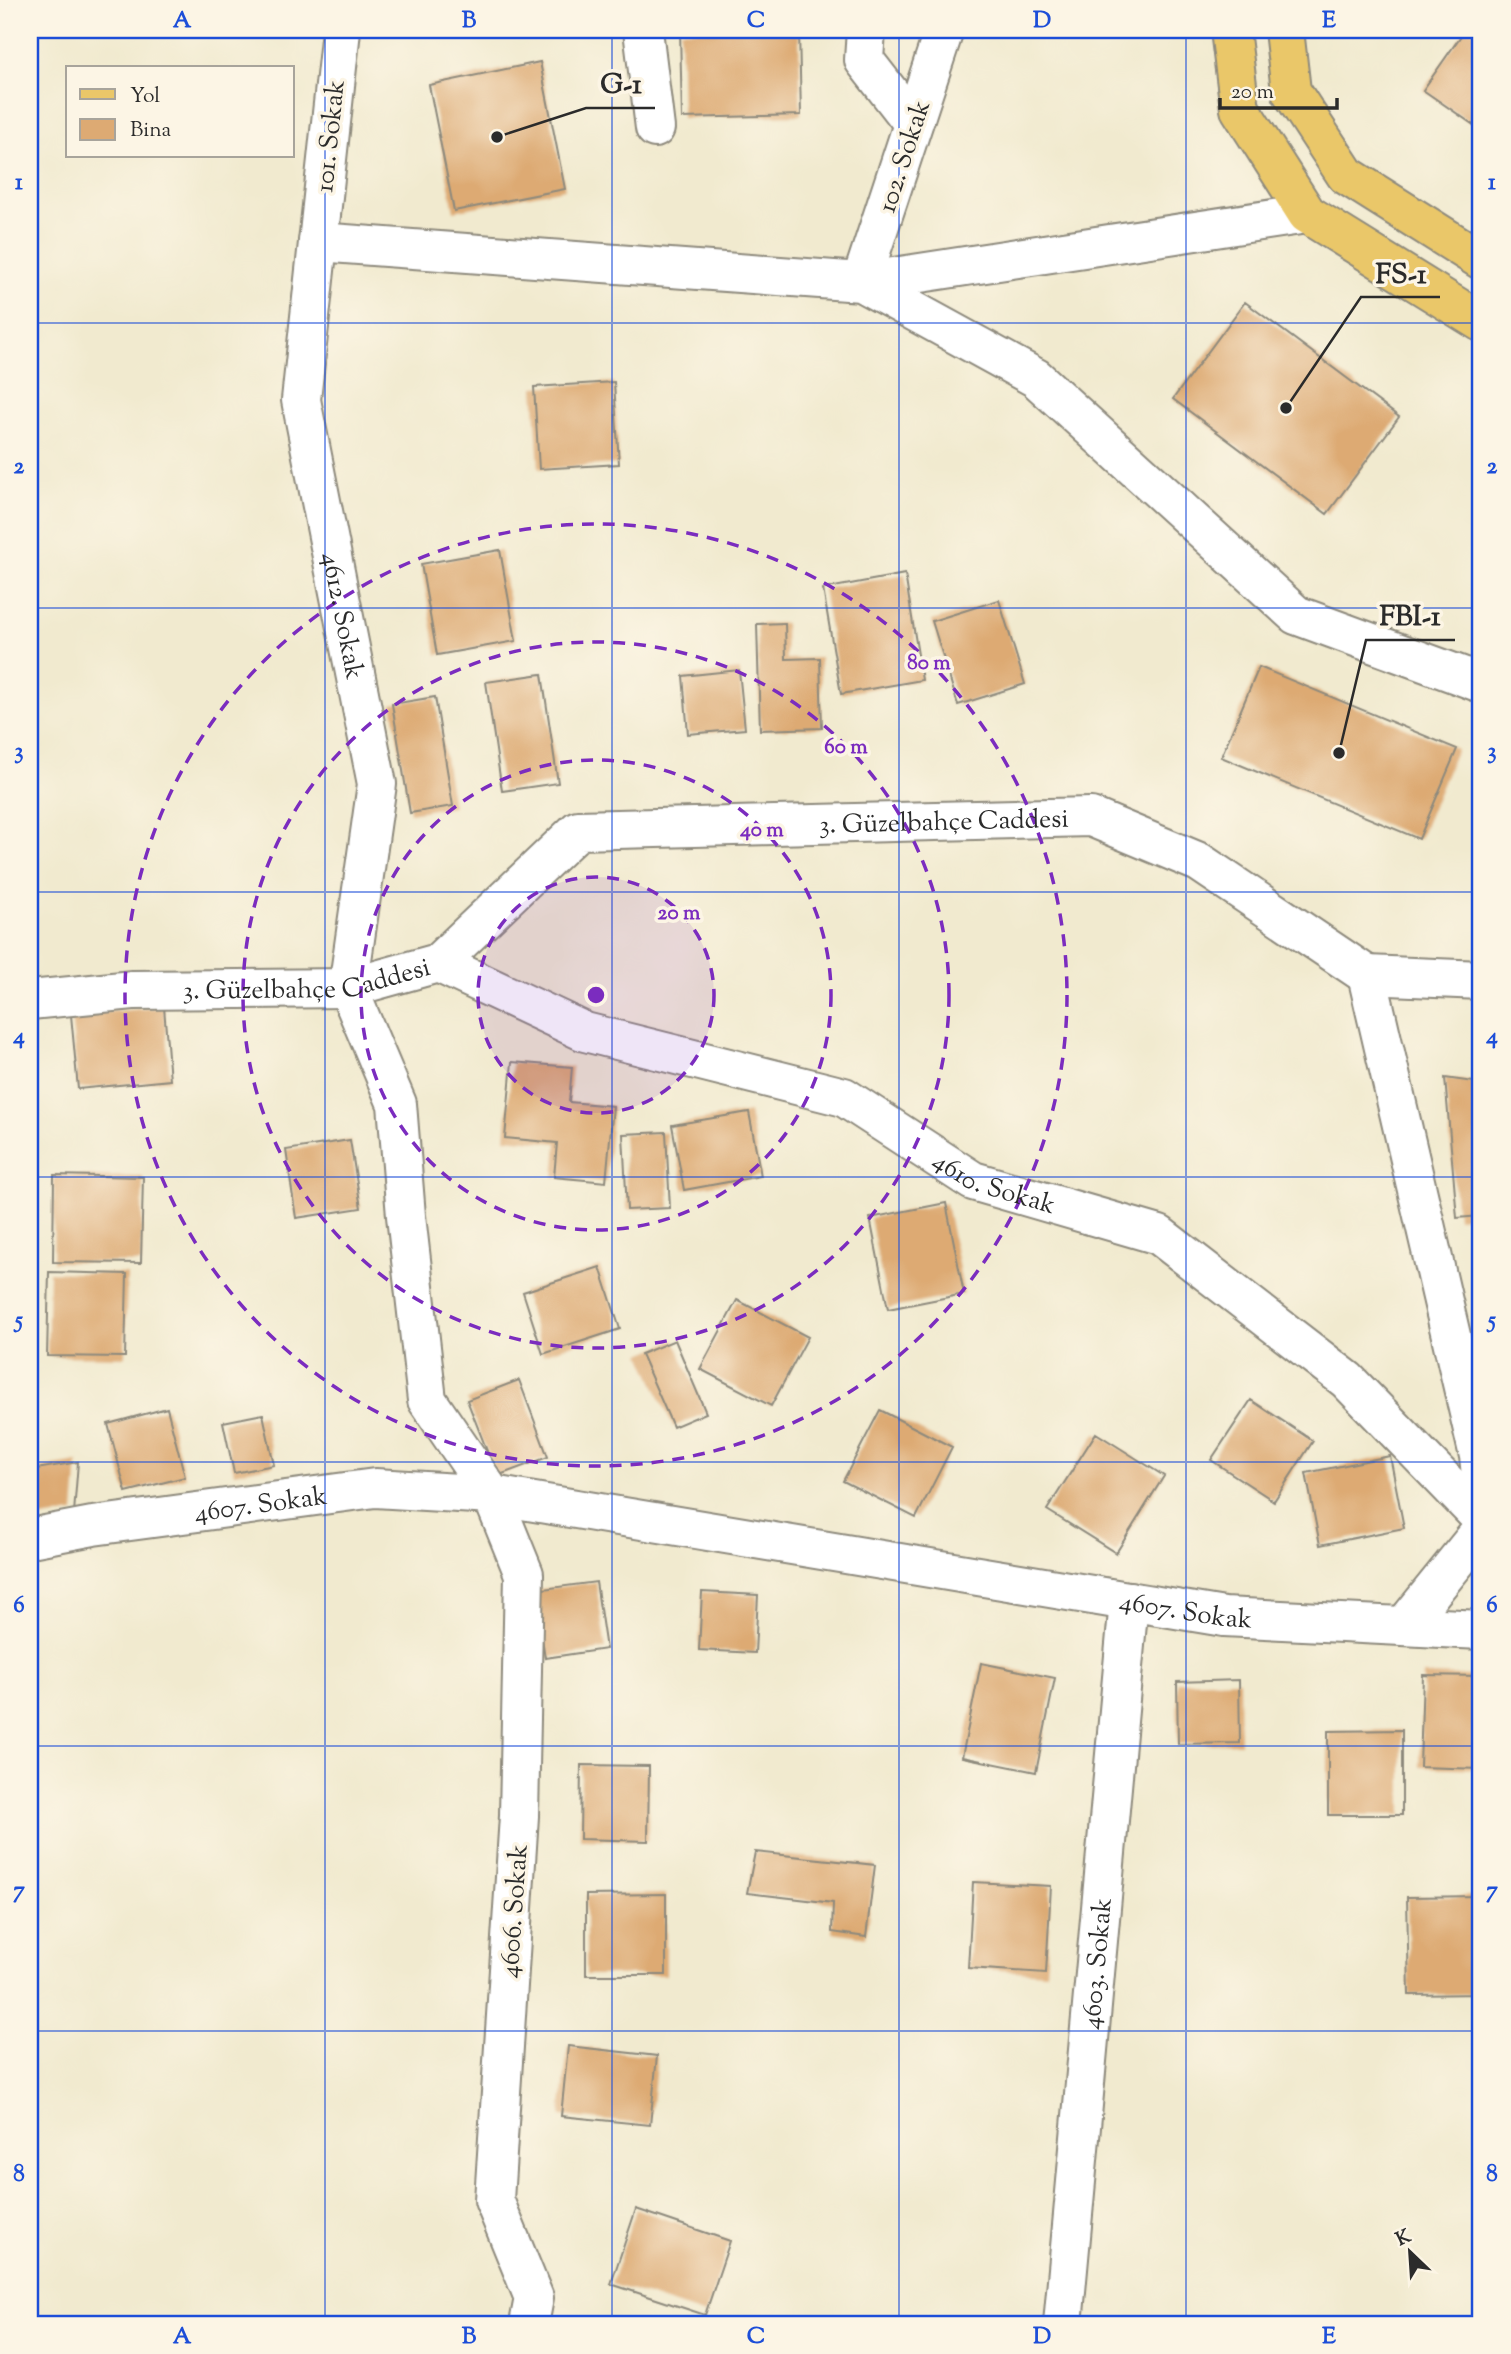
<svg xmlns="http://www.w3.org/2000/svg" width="1511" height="2354" viewBox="0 0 1511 2354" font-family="'Sorts Mill Goudy',serif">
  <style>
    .building { fill: #ddaa73 }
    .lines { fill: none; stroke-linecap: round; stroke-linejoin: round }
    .minor-casing { stroke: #8e8a7d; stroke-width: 42 }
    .major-casing { stroke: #8e8a7d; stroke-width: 42 }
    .minor { stroke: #fff; stroke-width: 38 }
    .major { stroke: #eac769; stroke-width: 38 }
    .grid { fill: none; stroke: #1d4ed8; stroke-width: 2; stroke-opacity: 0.55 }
    .ring { fill: none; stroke: #7b2cbf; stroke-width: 3.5; stroke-dasharray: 12 9 }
    .labels { text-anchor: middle; stroke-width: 7; stroke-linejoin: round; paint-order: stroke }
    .street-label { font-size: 26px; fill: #2b2b2b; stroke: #fcf5e5 }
    .centre { fill: #7b2cbf; stroke: #fcf5e5; stroke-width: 3.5 }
    .ring-label { font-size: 21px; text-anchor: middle; font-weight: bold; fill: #7b2cbf; stroke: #fcf5e5; stroke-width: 7; stroke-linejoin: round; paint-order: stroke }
    .leader { fill: none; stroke: #2b2b2b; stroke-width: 2.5 }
    .callout-dot { fill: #2b2b2b; stroke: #fcf5e5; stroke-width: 2.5 }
    .callout-label { font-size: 28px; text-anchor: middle; font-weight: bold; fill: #2b2b2b; stroke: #fcf5e5; stroke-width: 7; stroke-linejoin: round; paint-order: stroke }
    .neatline { fill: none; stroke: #1d4ed8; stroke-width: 2.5 }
    .grid-label { font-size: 23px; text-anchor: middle; font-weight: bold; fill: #1d4ed8 }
  </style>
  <rect width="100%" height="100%" fill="#fcf5e5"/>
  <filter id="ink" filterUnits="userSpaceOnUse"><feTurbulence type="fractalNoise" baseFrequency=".0143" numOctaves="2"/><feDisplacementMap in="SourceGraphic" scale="14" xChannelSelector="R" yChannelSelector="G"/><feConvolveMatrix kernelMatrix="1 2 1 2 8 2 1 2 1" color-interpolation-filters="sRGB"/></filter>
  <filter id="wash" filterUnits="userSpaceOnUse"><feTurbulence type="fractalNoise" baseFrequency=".00686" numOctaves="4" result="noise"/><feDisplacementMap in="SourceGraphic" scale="28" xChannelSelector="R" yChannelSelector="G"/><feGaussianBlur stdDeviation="1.57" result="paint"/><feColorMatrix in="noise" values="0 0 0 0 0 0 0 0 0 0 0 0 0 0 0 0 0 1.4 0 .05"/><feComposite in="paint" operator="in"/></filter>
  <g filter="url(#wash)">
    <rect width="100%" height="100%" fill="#f1eacf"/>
    <g id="blocks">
      <path class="building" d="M680 30H799L801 115 682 118Z
        M1465 30H1481V130L1423 90Z
        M540 62 565 189 454 211 429 85Z
        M1245 302 1399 417 1327 514 1173 399Z
        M614 382 619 464 539 469 534 387Z
        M500 550 516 641 437 655 421 564Z
        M905 574 922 680 841 694 823 589Z
        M999 600 1025 684 958 705 932 621Z
        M785 623 786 659 820 658 822 728 760 730 757 624Z
        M1259 667 1457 749 1419 839 1221 757Z
        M739 670 745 729 688 734 683 676Z
        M542 674 558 783 502 791 486 682Z
        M435 697 453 806 410 813 392 704Z
        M164 1007 170 1080 78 1089 71 1015Z
        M512 1062 572 1067 569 1102 613 1106 606 1182 554 1177 557 1143 505 1138Z
        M1445 1078 1481 1083V1216L1457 1218Z
        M749 1112 761 1176 684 1190 672 1125Z
        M666 1132 670 1208 627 1210 623 1134Z
        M350 1140 361 1208 296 1218 286 1150Z
        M54 1175 143 1177 141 1263 53 1262Z
        M946 1203 964 1294 888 1309 870 1218Z
        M600 1267 620 1329 543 1354 523 1292Z
        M49 1272 127 1274 125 1357 47 1356Z
        M737 1300 808 1337 771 1406 700 1369Z
        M675 1340 706 1413 673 1427 641 1354Z
        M519 1380 548 1457 497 1476 467 1400Z
        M1251 1400 1313 1441 1274 1501 1211 1460Z
        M167 1408 185 1477 126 1492 108 1424Z
        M880 1410 952 1447 916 1518 843 1481Z
        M263 1414 274 1465 234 1473 223 1422Z
        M1096 1433 1164 1476 1116 1553 1047 1510Z
        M1390 1456 1404 1528 1320 1545 1306 1473Z
        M78 1462 74 1513 30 1520V1470Z
        M596 1582 606 1649 545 1658 535 1590Z
        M702 1592 758 1595 755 1653 699 1650Z
        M981 1663 1055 1678 1036 1772 962 1757Z
        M1423 1675 1481 1676V1769L1420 1767Z
        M1239 1680 1240 1743 1178 1744 1177 1682Z
        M1402 1730V1815H1328V1731Z
        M581 1765 649 1766 648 1841 580 1839Z
        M755 1852 875 1865 866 1937 832 1932 833 1903 747 1893Z
        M973 1882 1051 1886 1046 1973 968 1968Z
        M666 1894V1975H586V1895Z
        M1481 1896V1994L1409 1995 1407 1897Z
        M568 2046 657 2056 650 2125 561 2116Z
        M636 2209 730 2241 705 2315 611 2284Z"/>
    </g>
  </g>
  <g filter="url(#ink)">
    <use href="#blocks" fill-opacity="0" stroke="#8e8a7d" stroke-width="2"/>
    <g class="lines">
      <g class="minor-casing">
        <g id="minor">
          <path id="s1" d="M341 30 301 400 377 784 348 988"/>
          <path d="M643 30 655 128"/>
          <path d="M866 30 864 60 913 123"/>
          <path d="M944 30 861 282 1307 214"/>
          <path d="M318 242 861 282 1036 378 1296 615 1481 683"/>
          <path id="s2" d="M438 963 585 1032 844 1097 973 1181 1159 1235 1347 1380 1481 1518"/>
          <path d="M1367 975 1479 1456 1481 1475"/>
          <path d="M1367 975 1481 980"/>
          <path id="s3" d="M348 988 397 1104 406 1216 427 1400 492 1495 1224 1617 1481 1630"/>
          <path id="s4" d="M30 1000 133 990 348 988 438 963 578 830 1091 817 1199 862 1367 975"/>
          <path id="s5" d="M30 1538 93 1526 375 1488 492 1495 524 1574 519 1816 494 2200 534 2298 529 2324"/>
          <path d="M1404 1626 1481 1531"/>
          <path id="s6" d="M1063 2324 1129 1601"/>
        </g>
      </g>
      <g class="major-casing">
        <path id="major" d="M1230 30 1240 109 1307 214 1481 322
          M1284 30 1291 91 1346 175 1481 260"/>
      </g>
      <use href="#minor" class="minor"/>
      <use href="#major" class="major"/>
    </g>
  </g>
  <path class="grid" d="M325 30V2324M612 30V2324M899 30V2324M1186 30V2324M30 323H1481M30 608H1481M30 892H1481M30 1177H1481M30 1462H1481M30 1746H1481M30 2031H1481"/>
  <circle cx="596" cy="995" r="118" fill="#7b2cbf" fill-opacity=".12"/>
  <g class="ring">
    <circle cx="596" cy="995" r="118"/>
    <circle cx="596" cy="995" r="235"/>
    <circle cx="596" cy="995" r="353"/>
    <circle cx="596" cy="995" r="471"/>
  </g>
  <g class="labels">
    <g class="street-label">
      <text transform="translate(329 136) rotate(-84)" y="9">101. Sokak</text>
      <text transform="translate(903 156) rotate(-72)" y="9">102. Sokak</text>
      <text dy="9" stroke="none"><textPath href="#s1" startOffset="592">4612. Sokak</textPath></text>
      <text dy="9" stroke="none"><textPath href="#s4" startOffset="971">3. Güzelbahçe Caddesi</textPath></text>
      <text dy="9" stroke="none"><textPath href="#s4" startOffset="278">3. Güzelbahçe Caddesi</textPath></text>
      <text dy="9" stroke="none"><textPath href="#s2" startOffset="604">4610. Sokak</textPath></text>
      <text dy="9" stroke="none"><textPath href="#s5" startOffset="233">4607. Sokak</textPath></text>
      <text dy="9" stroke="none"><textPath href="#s3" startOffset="1242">4607. Sokak</textPath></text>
      <text transform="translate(513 1911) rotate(-86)" y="9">4606. Sokak</text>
      <text dy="9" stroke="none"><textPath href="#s6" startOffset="362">4603. Sokak</textPath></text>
    </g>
  </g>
  <circle cx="596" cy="995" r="10" class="centre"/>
  <g class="ring-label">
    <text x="929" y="669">80 m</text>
    <text x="846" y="753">60 m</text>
    <text x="762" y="836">40 m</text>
    <text x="679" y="919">20 m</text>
  </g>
  <path class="leader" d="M497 137L586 108H655M1286 408L1361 297H1440M1339 753L1366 640H1455"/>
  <g class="callout-dot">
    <circle cx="497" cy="137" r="7"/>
    <circle cx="1286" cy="408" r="7"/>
    <circle cx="1339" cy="753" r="7"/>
  </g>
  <g class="callout-label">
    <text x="621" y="93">G-1</text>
    <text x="1401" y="283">FS-1</text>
    <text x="1410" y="625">FBI-1</text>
  </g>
  <rect width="1511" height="2354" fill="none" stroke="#fcf5e5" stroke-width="77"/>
  <rect x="66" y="66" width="228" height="91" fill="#fcf5e5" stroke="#a8a49b" stroke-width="2"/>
  <rect x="80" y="89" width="35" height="10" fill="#eac769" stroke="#a8a49b" stroke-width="2"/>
  <text x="130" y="102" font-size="21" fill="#2b2b2b">Yol</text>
  <rect x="80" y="119" width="35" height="21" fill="#ddaa73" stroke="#a8a49b" stroke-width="2"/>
  <text x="130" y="136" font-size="21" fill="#2b2b2b">Bina</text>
  <g transform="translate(1410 2252) rotate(335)" stroke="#fcf5e5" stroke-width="5" paint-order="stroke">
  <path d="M0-5L12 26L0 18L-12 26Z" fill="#2b2b2b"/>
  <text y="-10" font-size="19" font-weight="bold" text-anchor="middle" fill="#2b2b2b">K</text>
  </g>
  <path d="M1220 98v10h117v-10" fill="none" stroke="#2b2b2b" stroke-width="3.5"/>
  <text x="1231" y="98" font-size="21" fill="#2b2b2b" stroke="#fcf5e5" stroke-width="5" paint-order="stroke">20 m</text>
  <rect x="38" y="38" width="1434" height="2278" class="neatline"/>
  <g class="grid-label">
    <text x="182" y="27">A</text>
    <text x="469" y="27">B</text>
    <text x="756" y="27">C</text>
    <text x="1042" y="27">D</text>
    <text x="1329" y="27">E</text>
    <text x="19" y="189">1</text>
    <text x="1492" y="189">1</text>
    <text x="19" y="473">2</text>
    <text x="1492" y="473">2</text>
    <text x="19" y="758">3</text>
    <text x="1492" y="758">3</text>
    <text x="19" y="1043">4</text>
    <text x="1492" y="1043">4</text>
    <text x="19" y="1327">5</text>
    <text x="1492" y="1327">5</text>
    <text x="19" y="1612">6</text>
    <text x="1492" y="1612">6</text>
    <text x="19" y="1897">7</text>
    <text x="1492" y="1897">7</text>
    <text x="19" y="2181">8</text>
    <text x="1492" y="2181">8</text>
    <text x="182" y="2343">A</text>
    <text x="469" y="2343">B</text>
    <text x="756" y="2343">C</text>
    <text x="1042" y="2343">D</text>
    <text x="1329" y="2343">E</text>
  </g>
</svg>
